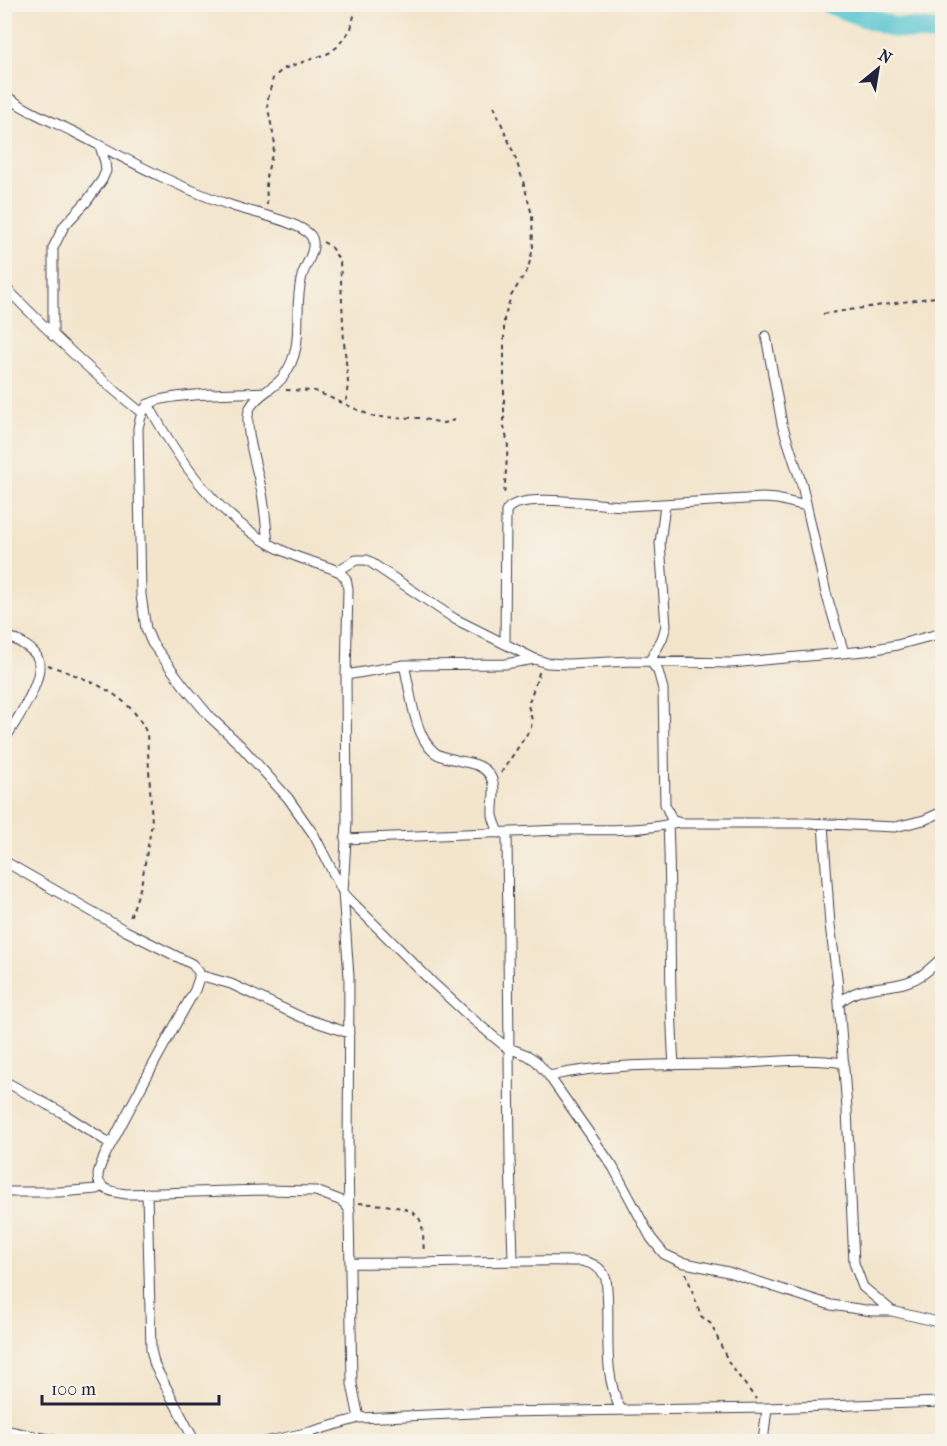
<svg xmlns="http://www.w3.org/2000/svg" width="947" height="1446" viewBox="0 0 947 1446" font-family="'IM FELL French Canon',serif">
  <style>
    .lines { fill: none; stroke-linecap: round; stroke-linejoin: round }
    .river { stroke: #5ac6d2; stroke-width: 21 }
    .street-casing { stroke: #413f51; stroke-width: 11 }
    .path { stroke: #413f51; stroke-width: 2; stroke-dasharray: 4.5 4.5; stroke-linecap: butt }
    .street { stroke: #fff; stroke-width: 9 }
  </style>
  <rect width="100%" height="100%" fill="#f7f3e8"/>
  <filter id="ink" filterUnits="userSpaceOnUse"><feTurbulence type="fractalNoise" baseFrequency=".0167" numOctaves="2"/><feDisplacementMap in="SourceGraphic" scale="12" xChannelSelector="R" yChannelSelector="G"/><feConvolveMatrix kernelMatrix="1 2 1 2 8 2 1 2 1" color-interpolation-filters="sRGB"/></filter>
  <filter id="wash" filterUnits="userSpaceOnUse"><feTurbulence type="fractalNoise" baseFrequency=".008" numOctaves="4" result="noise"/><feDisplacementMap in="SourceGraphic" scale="24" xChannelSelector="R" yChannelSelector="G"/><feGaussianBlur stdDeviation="1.35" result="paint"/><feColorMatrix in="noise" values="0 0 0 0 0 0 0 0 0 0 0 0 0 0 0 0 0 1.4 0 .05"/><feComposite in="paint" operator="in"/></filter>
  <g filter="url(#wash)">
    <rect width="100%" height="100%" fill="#f3e5cc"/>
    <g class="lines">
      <path class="river" d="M830 4 892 27 942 32V30"/>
    </g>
  </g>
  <g filter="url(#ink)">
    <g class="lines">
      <g class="street-casing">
        <path id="street" d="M4 94C22 109 51 121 72 131 124 158 178 188 233 206 250 212 306 223 312 238 317 250 305 265 302 276 292 312 307 345 283 377 274 389 257 394 250 408 242 424 259 474 262 493 265 509 266 526 268 543
          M4 286C48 331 93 374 142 413
          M53 336V248L64 226 87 201 102 180 106 171 105 162 100 146
          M766 336 782 424 802 485 826 593 844 653
          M264 392C243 394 159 392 147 406 141 412 140 420 138 428L141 595 146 629 152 643 184 686 210 717 239 744 288 798 314 835 343 892 350 900 432 982 470 1017 506 1047 527 1055 536 1061 549 1076 613 1167 651 1238 664 1254 681 1262 728 1272 831 1305 872 1311H892L942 1323
          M148 404C181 465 222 524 288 553 305 561 323 564 340 572L346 579 348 589 346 675 347 822 343 892 349 977 348 1156 352 1384 359 1418
          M665 505 660 543 666 626 662 639 650 661 658 671 663 689 665 804 672 820 680 823H808L895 827 924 820 942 812
          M337 571 356 560H367L455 619 535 659 547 663 568 664 632 661 731 663 865 651 897 645 942 633
          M4 634C15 640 29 645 36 655 50 674 14 723 4 741
          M505 643 506 512C514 489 606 507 628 506L763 498 777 499 806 506
          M404 665C411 691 413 734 434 752 440 757 448 758 456 760 467 763 481 763 489 774 498 787 492 801 493 815 494 821 497 827 499 833
          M346 675 404 665 505 664 535 659
          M668 824C672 905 668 985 674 1065
          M823 824 830 925 837 977 847 1109 854 1263 863 1287 892 1311
          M507 834 510 1160 513 1260
          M345 839C417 836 489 833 560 830 598 829 637 832 674 823
          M4 861 126 931 192 964 199 972V978L195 990C168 1037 142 1085 117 1133 111 1145 99 1162 98 1176 98 1191 115 1192 126 1194L264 1190 316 1191 342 1201 350 1210
          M199 975 231 984 301 1017 349 1033
          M839 1003C861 984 881 990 907 982 922 978 931 967 942 958
          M549 1076C608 1063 672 1065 733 1064 769 1062 807 1057 844 1063
          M4 1081 61 1112 111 1144
          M4 1192H60L97 1189 102 1186
          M147 1193 151 1350 155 1366 195 1442
          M351 1263C428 1265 505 1259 582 1261 593 1263 602 1268 606 1279 612 1322 600 1370 621 1410
          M4 1430 63 1442
          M265 1442 310 1432 359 1418 498 1412 767 1408 942 1402
          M763 1442 767 1408"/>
      </g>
      <path class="path" d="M494 106 514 154 523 181 532 215 533 248 528 269 511 296 504 319V426L508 444 504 497
        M267 205 266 177 275 144 267 103 273 78 283 69 329 53 337 47 351 29 355 11
        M323 242 330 246 340 261 344 342 348 382 346 403
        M823 314 942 296
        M286 390 315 391 374 417 419 418 443 423 459 419
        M48 665C86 679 131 693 147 734L152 823 141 886 129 921
        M501 773 531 728 532 720 528 705 540 670
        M359 1203C375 1205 412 1204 420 1220 424 1229 423 1243 424 1253
        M686 1273 701 1316 711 1324 729 1363 756 1399"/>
      <use href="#street" class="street"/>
    </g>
  </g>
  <rect width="947" height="1446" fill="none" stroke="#f7f3e8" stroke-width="24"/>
  <g transform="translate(878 69) rotate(30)" stroke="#f7f3e8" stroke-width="4.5" paint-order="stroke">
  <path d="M0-4.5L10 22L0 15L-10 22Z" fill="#22223b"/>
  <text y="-9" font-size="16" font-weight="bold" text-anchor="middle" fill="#22223b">N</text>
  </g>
  <path d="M42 1395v9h177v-9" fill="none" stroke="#22223b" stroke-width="3"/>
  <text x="51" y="1395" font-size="18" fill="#22223b" stroke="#f7f3e8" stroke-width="4.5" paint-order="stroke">100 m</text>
</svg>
